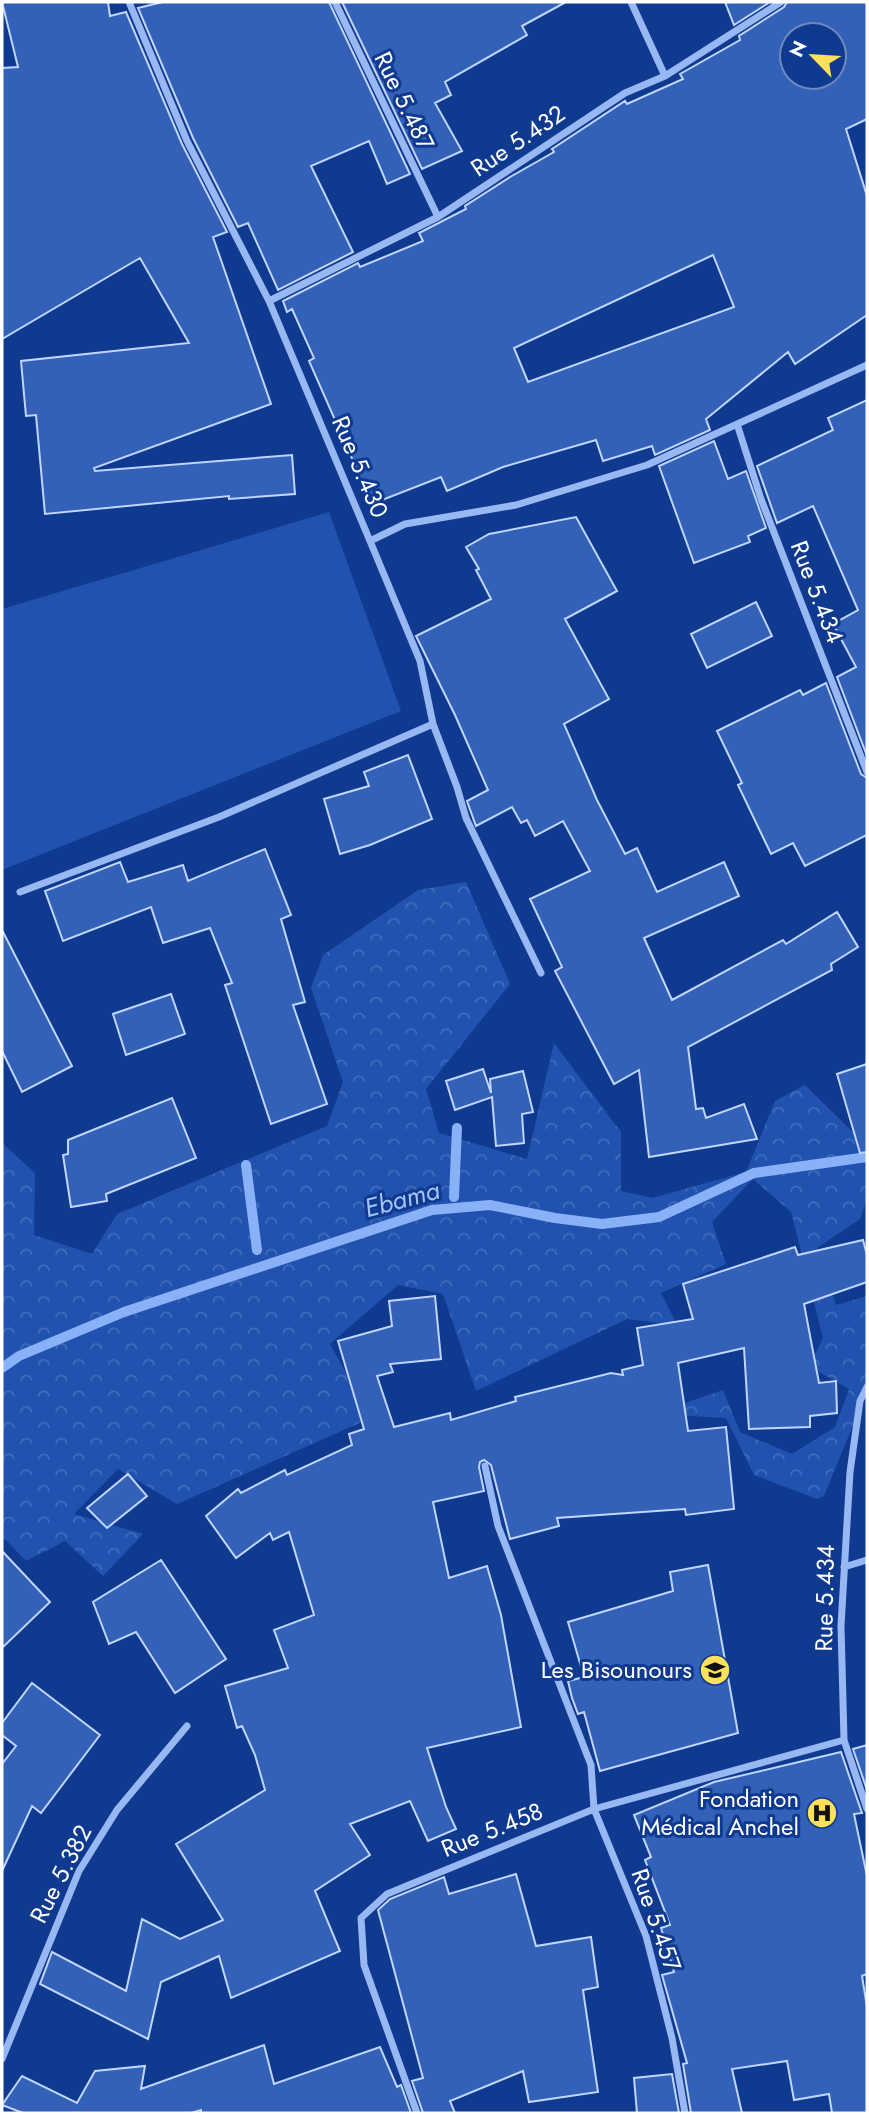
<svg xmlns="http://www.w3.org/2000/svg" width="869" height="2115" viewBox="0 0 869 2115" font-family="Jost,sans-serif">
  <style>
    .forest { fill: url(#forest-crowns) }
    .pitch { fill: #2152af }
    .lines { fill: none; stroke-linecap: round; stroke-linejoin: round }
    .stream { stroke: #89b1f7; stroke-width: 10 }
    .building { fill: #3361b7; stroke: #c0d5fe; stroke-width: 2; fill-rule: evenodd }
    .minor { stroke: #98b8f3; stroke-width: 7 }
    .labels { text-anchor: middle; stroke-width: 6; stroke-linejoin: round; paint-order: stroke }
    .street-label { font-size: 24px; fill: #fff; stroke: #0f3a8f }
    .poi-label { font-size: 24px; fill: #fff; stroke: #0f3a8f; text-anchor: end }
    .water-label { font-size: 26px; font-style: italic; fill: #a4c3fa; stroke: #0f3a8f }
  </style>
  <defs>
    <pattern id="forest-crowns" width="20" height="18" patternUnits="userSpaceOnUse" patternTransform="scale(1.75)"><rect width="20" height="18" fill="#2152af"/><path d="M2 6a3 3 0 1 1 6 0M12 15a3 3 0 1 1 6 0" fill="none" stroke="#426cbb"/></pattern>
  </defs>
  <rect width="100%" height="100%" fill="#0f3a8f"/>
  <path class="forest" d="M466 882 510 984 426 1089 439 1133 527 1159 554 1043 621 1132V1191L652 1198 746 1172 775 1101 805 1085 867 1146V1198L860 1219 817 1248 836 1305 867 1296V1391L824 1496 817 1499 754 1475 726 1418 653 1414 723 1390 740 1432 792 1454 835 1427 849 1389 809 1366 823 1338 791 1212 753 1179 712 1222 726 1264 661 1293 677 1325 627 1319 476 1391 443 1294 398 1285 330 1344 371 1418 177 1504 118 1469 74 1514 143 1534 103 1576 65 1541 26 1561 5 1539 2 1540V1143L35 1173 34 1235 92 1254 117 1214 327 1126 343 1082 311 988 323 955 418 890Z"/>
  <path class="pitch" d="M329 512 401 711 2 870V609Z"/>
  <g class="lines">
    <path class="stream" d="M246 1165 257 1250
      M454 1197 457 1128
      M2 1368 19 1356 124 1312 432 1210 490 1205 555 1218 602 1224 659 1217 754 1173 867 1157"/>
  </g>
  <path class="building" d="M2 2H108L110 16 126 12 182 144 227 232 213 237 271 404 94 468 95 471 292 455 295 494 229 499V496L45 514 36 415 26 416 21 361 189 343 140 258 2 339V68L18 67Z
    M163 2H329L410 174 387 184 369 141 311 166 353 252 278 290 248 223 238 227 193 138 138 8Z
    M342 2H566L522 26 527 35 445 82 451 95 435 103 462 151 422 169Z
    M725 2H770L734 25Z
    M787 2H867V119L846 129 867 196V315L795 364 788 352 706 419 710 430 655 455 652 446 603 461 596 440 503 467 447 491 441 477 372 504 309 361 314 358 292 309 287 312 283 301 358 263 360 267 423 241 419 233 466 209 465 206 510 177 554 152 552 149 625 101 627 104 683 79 680 74 740 40 739 36 784 7ZM792 35H834V77H792ZM713 255 734 307 528 382 514 348Z
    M867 400V756L837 677 856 667 833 624 858 610 813 506 777 523 757 466 833 430 828 418Z
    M714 441 728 479 746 471 766 528 748 536 750 542 694 563 659 466Z
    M576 517 617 591 565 619 609 699 564 724 597 800 625 854 637 848 657 892 724 862 739 896 644 938 672 1000 783 940 786 944 837 912 858 947 831 964 832 970 688 1047 696 1109 703 1108 706 1118 744 1104 757 1139 649 1157 639 1070 614 1084 555 971 562 967 530 899 590 871 563 821 535 836 527 820 521 823 512 807 476 826 467 801 488 790 455 715 416 636 491 599 476 570 479 569 466 547 489 534Z
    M756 602 772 636 707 668 691 634Z
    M826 683 861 774 867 778V835L805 866 793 843 771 854 738 785 742 783 717 731 800 690 803 695Z
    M408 755 432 819 370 845 340 854 324 799 369 786 364 772Z
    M265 849 291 915 281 919 305 1002 293 1005 327 1104 271 1124 225 985 232 983 210 928 163 943 151 907 63 941 45 891 120 862 128 882 183 865 188 881Z
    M2 930 72 1066 22 1092 2 1051Z
    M171 994 185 1034 126 1055 113 1014Z
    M867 1064V1152L860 1153 837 1074Z
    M483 1069 491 1093 490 1079 523 1071 533 1112 522 1114 524 1143 496 1146 492 1097 455 1110 446 1081Z
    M172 1098 196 1158 106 1194 107 1201 71 1207 63 1155 68 1154V1140Z
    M863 1240 867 1255V1282L804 1304 819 1383 836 1381 837 1413 810 1416V1427L749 1429 744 1348 678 1363 688 1431 726 1427 734 1509 686 1515 685 1509 557 1518 559 1526 510 1539 491 1465 484 1460 480 1462 479 1467 484 1491 433 1502 449 1578 487 1566 501 1615 521 1727 427 1748 446 1807 456 1829 428 1841 410 1801 350 1824 370 1855 315 1891 340 1951 231 1998 219 1956 161 1982 148 2039 40 1984 52 1952 126 1991 142 1919 180 1939 223 1920 176 1844 265 1790 255 1755 242 1726 237 1728 225 1686 288 1668 274 1630 314 1615 289 1532 273 1540 270 1533 236 1558 206 1516 238 1489 241 1493 285 1470 287 1475 352 1445 349 1434 364 1429 338 1341 392 1326 389 1301 435 1296 441 1359 390 1364 393 1372 377 1376 394 1427 450 1413 451 1420 516 1401 515 1397 611 1373 623 1375 622 1370 643 1365 637 1328 693 1319 683 1284 795 1247 798 1255Z
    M128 1474 147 1496 107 1528 87 1508Z
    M2 1551 50 1602 2 1648Z
    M161 1560 226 1659 175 1693 136 1632 109 1644 93 1602Z
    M708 1565 738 1733 600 1771 584 1712 578 1714 572 1698 568 1681 584 1677 568 1622 673 1591 670 1572Z
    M32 1683 100 1735 41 1813 32 1806 2 1871V1764L16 1746 2 1735V1723Z
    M867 1745V1790L853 1749Z
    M841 1752 862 1813 854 1814 867 1876V1974L862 1976 867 2007V2113H832L829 2094 794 2100 787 2061 732 2069 742 2113H691L683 2064 687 2063 662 1975 674 1972 661 1928 670 1925 645 1860 651 1857 634 1815 714 1782Z
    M516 1874 536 1946 591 1937 598 1987 583 1990 598 2092 529 2102 523 2071 450 2101 455 2113H423L412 2081 423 2078 378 1910 390 1899 444 1877 449 1894Z
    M264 2045 274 2084 380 2047 397 2087 401 2085 411 2113H201V2110L191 2113H23L2 2105 22 2076 77 2103 95 2071 145 2066 141 2089Z
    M672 2074 679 2113H637L634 2078Z"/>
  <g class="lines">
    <path class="minor" d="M129 2 187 141 269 301 370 541 405 524 516 505 647 465 867 365
      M335 2 438 217
      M631 2 665 76
      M269 301 438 217 625 93 665 76 781 2
      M737 424 761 499 867 772
      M370 541 420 661 433 724 457 787 466 818 541 973
      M20 892 219 817 433 724
      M867 1387 860 1401 850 1472 841 1626 844 1740 867 1809
      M485 1466 498 1526 591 1765 594 1809 646 1936 672 2038 685 2113
      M844 1567 867 1560
      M2 2059 79 1871 117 1810 187 1726
      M417 2113 364 1965 361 1918 387 1894 594 1809 844 1740"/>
  </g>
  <defs>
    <g id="school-disc" transform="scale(1.575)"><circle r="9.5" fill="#ffe05a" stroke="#0f3a8f"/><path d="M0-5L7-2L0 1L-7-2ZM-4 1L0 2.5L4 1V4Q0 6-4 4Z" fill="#111"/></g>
    <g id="hospital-disc" transform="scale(1.575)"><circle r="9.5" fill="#ffe05a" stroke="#0f3a8f"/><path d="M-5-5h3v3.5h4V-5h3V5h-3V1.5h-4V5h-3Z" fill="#111"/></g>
  </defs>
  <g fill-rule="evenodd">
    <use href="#school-disc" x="715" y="1670"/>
    <use href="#hospital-disc" x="822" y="1813"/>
  </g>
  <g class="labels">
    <g class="street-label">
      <text transform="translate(404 101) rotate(64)" y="8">Rue 5.487</text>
      <text transform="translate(518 141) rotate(-34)" y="8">Rue 5.432</text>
      <text transform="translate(360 467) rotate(67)" y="8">Rue 5.430</text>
      <text transform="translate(817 592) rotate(69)" y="8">Rue 5.434</text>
      <text transform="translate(825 1598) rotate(-89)" y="8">Rue 5.434</text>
      <text transform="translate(492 1830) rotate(-22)" y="8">Rue 5.458</text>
      <text transform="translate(61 1874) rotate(-63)" y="8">Rue 5.382</text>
      <text transform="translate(656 1920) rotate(71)" y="8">Rue 5.457</text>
    </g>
    <g class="poi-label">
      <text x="692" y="1678">Les Bisounours</text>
      <text x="799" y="1807">Fondation<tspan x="799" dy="28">Médical Anchel</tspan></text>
    </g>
    <g class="water-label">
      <text transform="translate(402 1199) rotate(-15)" y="9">Ebama</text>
    </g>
  </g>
  <rect width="869" height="2115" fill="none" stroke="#ffffff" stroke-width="7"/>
  <g transform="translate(813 56) rotate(295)"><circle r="33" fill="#0f3a8f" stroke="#6f89bc" stroke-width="2"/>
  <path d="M0-5L12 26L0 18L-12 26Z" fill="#ffe05a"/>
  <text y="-10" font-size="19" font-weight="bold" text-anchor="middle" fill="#ffffff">N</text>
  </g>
</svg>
